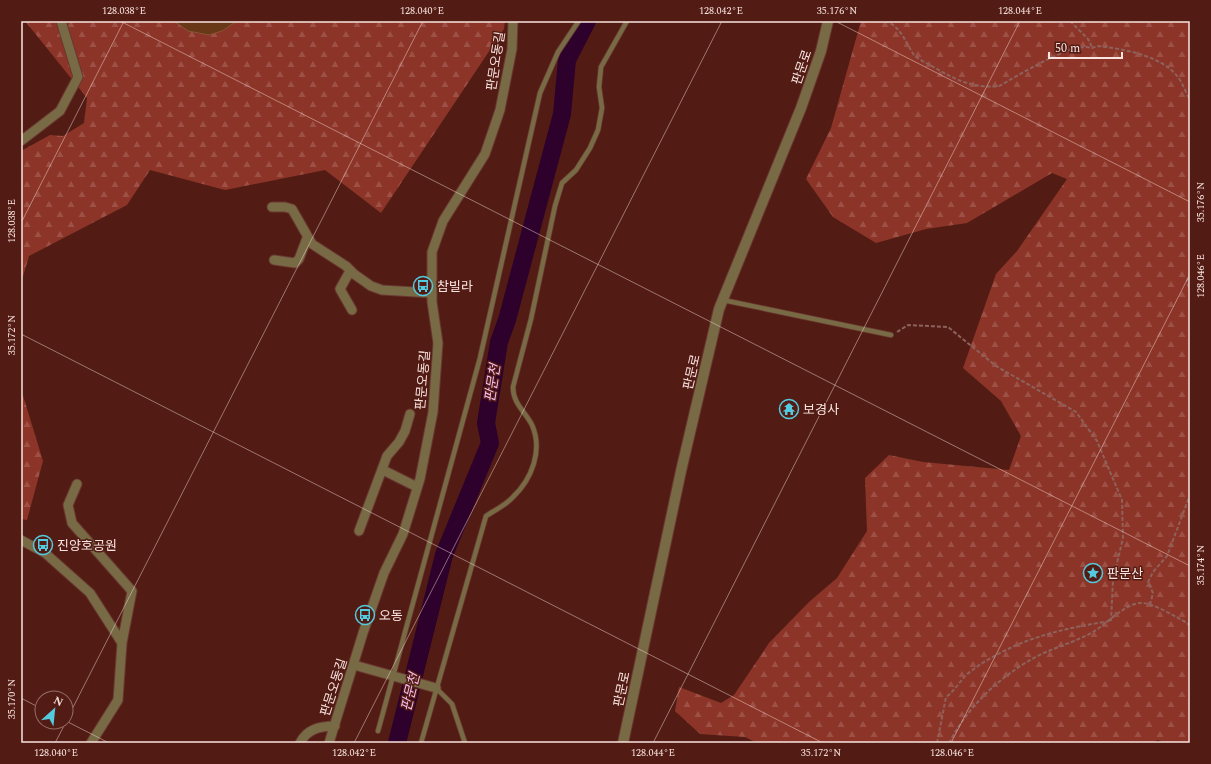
<svg xmlns="http://www.w3.org/2000/svg" width="1211" height="764" viewBox="0 0 1211 764" font-family="Spectral,'Noto Sans KR',serif">
  <style>
    .forest { fill: url(#forest-firs) }
    .lines { fill: none; stroke-linecap: round; stroke-linejoin: round }
    .river { stroke: #2e002c; stroke-width: 18 }
    .building { fill: #693818; stroke: #895536 }
    .service-casing { stroke: #6a3831; stroke-width: 6 }
    .minor-casing { stroke: #6a3831; stroke-width: 11 }
    .tertiary-casing { stroke: #6a3831; stroke-width: 12 }
    .path { stroke: #8d625c; stroke-width: 2; stroke-dasharray: 4 2; stroke-linecap: butt }
    .service { stroke: #776a44; stroke-width: 4.5 }
    .minor { stroke: #776a44; stroke-width: 9 }
    .tertiary { stroke: #776a44; stroke-width: 10 }
    .ticks { fill: none; stroke: #fae4e0; stroke-width: 1; stroke-opacity: 0.45 }
    .labels { text-anchor: middle; stroke-width: 3; stroke-linejoin: round; paint-order: stroke }
    .street-label { font-size: 13px; fill: #fae4e0; stroke: #521c14 }
    .poi-label { font-size: 13px; fill: #fae4e0; stroke: #521c14; text-anchor: start }
    .water-label { font-size: 14px; font-style: italic; fill: #fabff2; stroke: #521c14 }
    .neatline { fill: none; stroke: #fae4e0; stroke-width: 1.5 }
    .ticks-label { font-size: 10px; text-anchor: middle; fill: #fae4e0 }
  </style>
  <defs>
    <pattern id="forest-firs" width="22" height="20" patternUnits="userSpaceOnUse"><rect width="22" height="20" fill="#8c3427"/><path d="M5 1l3.5 6h-7zM16 11l3.5 6h-7z" fill="#9d5146"/></pattern>
  </defs>
  <rect width="100%" height="100%" fill="#521c14"/>
  <path class="forest" d="M25 21H505L504 29 381 213 325 170 225 190 150 170 127 205 29 256 21 283V151L50 135 63 136 84 123 87 98Z
    M861 21H1190V743H1164L1158 740 1151 743H757L745 737 700 734 675 711 679 687 721 703 734 695 769 643 809 602 837 578 867 531 865 478 889 455 923 462 1009 470 1021 436 1001 401 963 368 996 274 1017 251 1067 179 1052 173 967 223 926 229 876 243 833 217 806 179 831 128Z
    M21 389 43 461 27 520 21 519Z"/>
  <g class="lines">
    <path class="river" d="M397 743 444 555 490 443 486 423 499 342 507 320 562 114 567 60 587 21"/>
  </g>
  <path class="building" d="M174 21H237L222 31 209 35 188 31Z"/>
  <g class="lines">
    <g class="service-casing">
      <path id="service" d="M723 300 891 335
        M436 688 452 704 465 743
        M378 731 480 358 540 93 558 52 578 22
        M421 743 486 516C495 510 506 505 513 497 532 479 543 450 532 425 525 411 513 404 513 387L531 319 555 206 562 183 576 170 590 148 598 130 602 108 599 87 601 67 627 21"/>
    </g>
    <g class="minor-casing">
      <path id="minor" d="M21 141 60 111 78 77 61 21
        M272 207H285L292 209 312 244 346 266 354 274 371 286 382 290 432 293
        M274 260 295 263 299 259 307 238
        M350 271 340 289 352 310
        M383 470 417 487
        M77 484 68 505 72 523 132 591 122 643
        M359 531 387 456 399 442 405 431 410 414
        M21 540 45 553 90 593 122 643 118 700 91 743
        M354 665 436 688
        M300 743C307 729 320 726 335 726
        M329 743 363 633 384 573 403 534 420 479 433 412 438 343 432 302V252L443 221 485 154 500 110 512 49 513 21"/>
    </g>
    <g class="tertiary-casing">
      <path id="tertiary" d="M623 743 681 471 719 309 801 108 821 51 828 21"/>
    </g>
    <path class="path" d="M885 21C901 26 905 42 914 55 918 59 925 62 930 65 952 78 972 89 999 86 1018 76 1072 41 1092 48L1098 46C1123 49 1160 55 1177 76 1183 83 1186 93 1190 100
      M1070 21 1088 39 1092 47
      M1190 272 1187 281 1190 292
      M897 332 908 325 948 327 996 366 1076 412 1097 441 1122 500 1123 538 1113 580 1111 621
      M1150 605 1153 593 1148 582 1153 572 1167 556 1190 495
      M937 743 946 697C956 690 961 678 971 671 1013 640 1059 629 1110 621
      M949 743C968 707 997 679 1032 659 1051 648 1074 643 1093 632 1106 624 1125 604 1140 603 1152 602 1176 617 1187 623L1190 626"/>
    <use href="#service" class="service"/>
    <use href="#minor" class="minor"/>
    <use href="#tertiary" class="tertiary"/>
  </g>
  <path class="ticks" d="M120 21 1190 566M835 21 1190 202M21 223 124 21M21 334 823 743M21 698 42 709M66 721 423 21M66 721 109 743M55 743 66 722M354 743 722 21M653 743 1020 21M951 743 1190 274"/>
  <defs>
    <g id="bus-ring" transform="scale(1)"><circle r="9.5" fill="#521c14" stroke="#54cade" stroke-width="1.5"/><path d="M-5-6H5V4H4V6H2V4H-2V6H-4V4H-5ZM-3.5-4V0h7V-4ZM-3.5 1.2v1.5H-2V1.2ZM2 1.2v1.5H3.5V1.2Z" fill="#54cade"/></g>
    <g id="temple-ring" transform="scale(1)"><circle r="9.5" fill="#521c14" stroke="#54cade" stroke-width="1.5"/><path d="M0-6L5-2H3V0L6.5 2.5H4V6H1.5V3h-3V6H-4V2.5H-6.5L-3 0V-2H-5Z" fill="#54cade"/></g>
    <g id="sight-ring" transform="scale(1)"><circle r="9.5" fill="#521c14" stroke="#54cade" stroke-width="1.5"/><path d="M0-6L1.8-2.2L6-1.7L2.9 1.2L3.7 5.4L0 3.3L-3.7 5.4L-2.9 1.2L-6-1.7L-1.8-2.2Z" fill="#54cade"/></g>
  </defs>
  <g fill-rule="evenodd">
    <use href="#bus-ring" x="423" y="286"/>
    <use href="#temple-ring" x="789" y="409"/>
    <use href="#bus-ring" x="43" y="545"/>
    <use href="#sight-ring" x="1093" y="573"/>
    <use href="#bus-ring" x="365" y="615"/>
  </g>
  <g class="labels">
    <g class="street-label">
      <text transform="translate(495 61) rotate(-81)" y="5">판문오동길</text>
      <text transform="translate(801 67) rotate(-71)" y="5">판문로</text>
      <text transform="translate(691 372) rotate(-77)" y="5">판문로</text>
      <text transform="translate(422 380) rotate(-85)" y="5">판문오동길</text>
      <text transform="translate(333 687) rotate(-72)" y="5">판문오동길</text>
      <text transform="translate(621 689) rotate(-78)" y="5">판문로</text>
    </g>
    <g class="poi-label">
      <text x="437" y="291">참빌라</text>
      <text x="803" y="414">보경사</text>
      <text x="57" y="550">진양호공원</text>
      <text x="1107" y="578">판문산</text>
      <text x="379" y="620">오동</text>
    </g>
    <g class="water-label">
      <text transform="translate(492 383) rotate(-81)" y="5">판문천</text>
      <text transform="translate(410 692) rotate(-76)" y="5">판문천</text>
    </g>
  </g>
  <rect width="1211" height="764" fill="none" stroke="#521c14" stroke-width="44"/>
  <g transform="translate(54 710) rotate(27)"><circle r="19" fill="#521c14" stroke="#956c66"/>
  <path d="M0-3L7 15L0 10L-7 15Z" fill="#54cade"/>
  <text y="-6" font-size="11" font-weight="bold" text-anchor="middle" fill="#fae4e0">N</text>
  </g>
  <path d="M1049 52v6h73v-6" fill="none" stroke="#fae4e0" stroke-width="2"/>
  <text x="1055" y="52" font-size="12" fill="#fae4e0" stroke="#521c14" stroke-width="3" paint-order="stroke">50 m</text>
  <rect x="22" y="22" width="1167" height="720" class="neatline"/>
  <g class="ticks-label">
    <text x="124" y="14">128.038°E</text>
    <text x="422" y="14">128.040°E</text>
    <text x="721" y="14">128.042°E</text>
    <text x="837" y="14">35.176°N</text>
    <text x="1020" y="14">128.044°E</text>
    <text transform="translate(1200 202) rotate(-90)" y="4">35.176°N</text>
    <text transform="translate(11 221) rotate(-90)" y="4">128.038°E</text>
    <text transform="translate(1200 276) rotate(-90)" y="4">128.046°E</text>
    <text transform="translate(11 335) rotate(-90)" y="4">35.172°N</text>
    <text transform="translate(1200 565) rotate(-90)" y="4">35.174°N</text>
    <text transform="translate(11 699) rotate(-90)" y="4">35.170°N</text>
    <text x="56" y="756">128.040°E</text>
    <text x="354" y="756">128.042°E</text>
    <text x="653" y="756">128.044°E</text>
    <text x="821" y="756">35.172°N</text>
    <text x="952" y="756">128.046°E</text>
  </g>
</svg>
